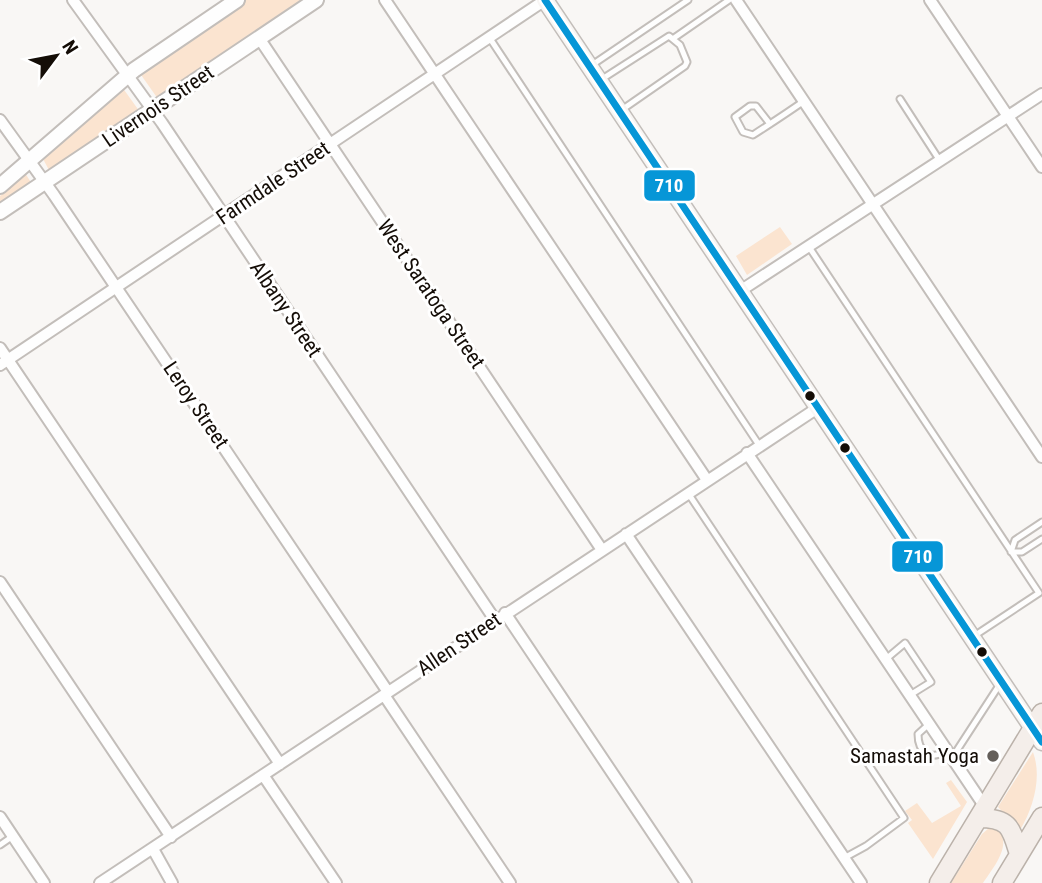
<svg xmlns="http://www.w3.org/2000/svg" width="1042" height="883" viewBox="0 0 1042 883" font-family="'Roboto Condensed',sans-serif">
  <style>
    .green { fill: #fbe4d0 }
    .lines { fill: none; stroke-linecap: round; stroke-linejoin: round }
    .service-casing { stroke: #c3beba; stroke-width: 9 }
    .minor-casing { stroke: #c3beba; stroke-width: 14 }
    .tertiary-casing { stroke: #c3beba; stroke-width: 18 }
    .secondary-casing { stroke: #c3beba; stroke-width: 19 }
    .primary-casing { stroke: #bbb2aa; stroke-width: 21 }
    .service { stroke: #fefefe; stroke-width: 5 }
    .minor { stroke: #fefefe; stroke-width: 10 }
    .tertiary { stroke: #fefefe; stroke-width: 14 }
    .secondary { stroke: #f8f6f4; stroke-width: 16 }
    .primary { stroke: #f4eeea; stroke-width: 18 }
    .bus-1-casing { stroke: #fff; stroke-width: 12 }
    .bus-1 { stroke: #0696d7; stroke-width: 7 }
    .bus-dot { fill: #140d07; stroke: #fff; stroke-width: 2.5 }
    .poi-dot { fill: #645f5a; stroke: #fff; stroke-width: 2.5 }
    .labels { text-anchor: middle; stroke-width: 6; stroke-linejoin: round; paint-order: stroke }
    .street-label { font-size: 21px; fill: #140d07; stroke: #fff }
    .poi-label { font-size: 21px; fill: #140d07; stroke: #fff; text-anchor: end }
    .line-badge { stroke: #fff; stroke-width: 2.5 }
    .badge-label { font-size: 19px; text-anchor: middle; font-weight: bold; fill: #fff }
  </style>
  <rect width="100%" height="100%" fill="#f9f7f5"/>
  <path class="green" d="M246 0H306L158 99 139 72Z
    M122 87 140 112 50 172 42 157Z
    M25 173 32 184 0 205V196Z
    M780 227 792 244 747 275 736 256Z
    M1033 752C1042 776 1034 807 1020 830L998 807Z
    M951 780 967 802 933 859 908 823 912 820 905 811 917 803 932 823 961 806 946 783Z
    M989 828 998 830C1013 845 992 869 983 883H951L982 834Z"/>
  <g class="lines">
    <g class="service-casing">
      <path id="service" d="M489 37 759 445
        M674 38 729 0
        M592 65 688 0
        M602 79 669 36 680 45 687 62 685 66 623 109
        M900 99 940 161
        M770 124 756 106H750L735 117 743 132 753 135C770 124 787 113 804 101
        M809 247 1039 593 974 636
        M688 493 904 818 866 846 844 858
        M1042 522 1015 540 1011 552H1022L1042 539
        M886 659 905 643 931 682 910 695
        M929 724 918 734C918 752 930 761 946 751
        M952 758 1000 684
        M0 845 13 836"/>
    </g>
    <g class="minor-casing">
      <path id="minor" d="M73 0 162 123 495 620
        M385 0 707 480
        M736 0 1042 457
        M930 0 1042 167
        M259 38 602 550
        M0 120 54 195 388 692
        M740 291 1042 94
        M0 348 280 764
        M0 365 545 0
        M747 453 985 807
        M626 534 861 883
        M0 582 171 837
        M505 613 686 883
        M384 695 510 883
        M263 775 336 883
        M0 817 44 883
        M153 849 172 883
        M100 883 819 407"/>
    </g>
    <g class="tertiary-casing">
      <path id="tertiary" d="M0 186 134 70 237 0
        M0 212 316 0"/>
    </g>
    <g class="secondary-casing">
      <path id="secondary" d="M545 0 1042 742"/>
    </g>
    <g class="primary-casing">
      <path id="primary" d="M979 818C1010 818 1011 828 1019 854
        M939 883 1042 713
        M1002 883 1042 817"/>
    </g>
    <use href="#service" class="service"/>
    <use href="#minor" class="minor"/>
    <use href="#tertiary" class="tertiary"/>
    <use href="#secondary" class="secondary"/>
    <use href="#primary" class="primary"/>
    <g class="bus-1-casing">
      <path id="bus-1" d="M545 0 1042 742"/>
    </g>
    <use href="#bus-1" class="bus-1"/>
  </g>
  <g class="bus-dot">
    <circle cx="810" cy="396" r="6"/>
    <circle cx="845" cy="448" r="6"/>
    <circle cx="982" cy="652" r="6"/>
  </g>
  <circle class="poi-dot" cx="993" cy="756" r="7"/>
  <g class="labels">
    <g class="street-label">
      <text transform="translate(158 106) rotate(-34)" y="7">Livernois Street</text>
      <text transform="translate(273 183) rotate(-34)" y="7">Farmdale Street</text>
      <text transform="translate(431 294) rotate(56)" y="7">West Saratoga Street</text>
      <text transform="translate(286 309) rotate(56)" y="7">Albany Street</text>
      <text transform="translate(196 405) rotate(56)" y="7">Leroy Street</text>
      <text transform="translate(459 644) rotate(-34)" y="7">Allen Street</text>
    </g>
    <g class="poi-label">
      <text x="979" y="763">Samastah Yoga</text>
    </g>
  </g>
  <g class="line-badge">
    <rect x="643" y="169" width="53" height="33" rx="7" fill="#0696d7"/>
    <rect x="891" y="540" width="53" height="33" rx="7" fill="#0696d7"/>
  </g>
  <g class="badge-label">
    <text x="669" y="192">710</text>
    <text x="918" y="563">710</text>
  </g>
  <g transform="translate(56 56) rotate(58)" stroke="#ffffff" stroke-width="5" paint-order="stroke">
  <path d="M0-5L12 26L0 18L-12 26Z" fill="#140d07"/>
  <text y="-10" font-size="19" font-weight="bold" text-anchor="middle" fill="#140d07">N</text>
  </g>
</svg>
